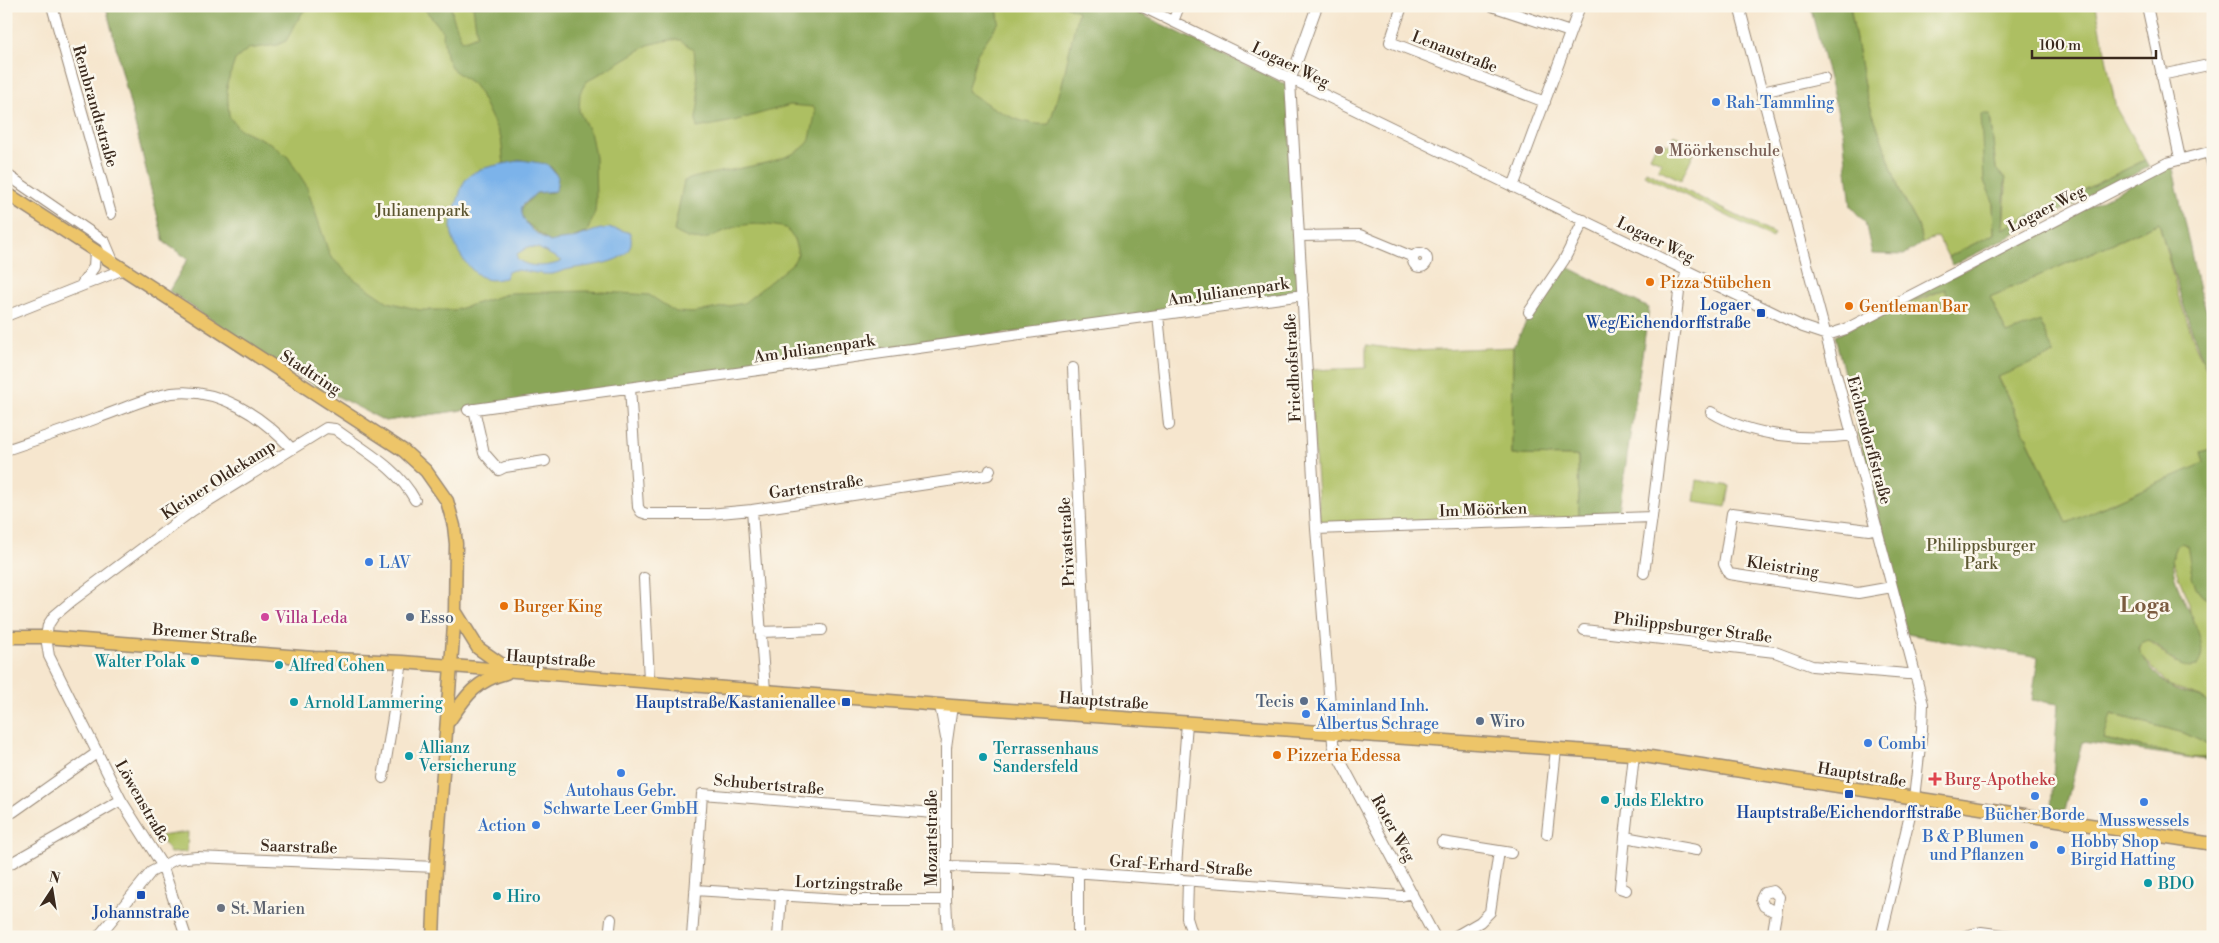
<svg xmlns="http://www.w3.org/2000/svg" width="2219" height="943" viewBox="0 0 2219 943" font-family="'Libre Bodoni',serif">
  <style>
    .green { fill: #adbf62; stroke: #747440 }
    .forest { fill: #8aa658; stroke: #62683b; fill-rule: evenodd }
    .water { fill: #7bb3ea; stroke: #5b6e84; fill-rule: evenodd }
    .lines { fill: none; stroke-linecap: round; stroke-linejoin: round }
    .minor-casing { stroke: #988876; stroke-width: 12 }
    .major-casing { stroke: #988876; stroke-width: 15 }
    .minor { stroke: #fff; stroke-width: 10 }
    .major { stroke: #edc569; stroke-width: 12 }
    .shop-dot { fill: #3f7fe0; stroke: #fbf7ec; stroke-width: 2 }
    .education-dot { fill: #8d6e63; stroke: #fbf7ec; stroke-width: 2 }
    .food-dot { fill: #e8710a; stroke: #fbf7ec; stroke-width: 2 }
    .transit-dot { fill: #1a4fb4; stroke: #fbf7ec; stroke-width: 2 }
    .hotel-dot { fill: #d1479c; stroke: #fbf7ec; stroke-width: 2 }
    .service-dot { fill: #5c6f8a; stroke: #fbf7ec; stroke-width: 2 }
    .culture-dot { fill: #0f9aa8; stroke: #fbf7ec; stroke-width: 2 }
    .health-dot { fill: #e0444e; stroke: #fbf7ec; stroke-width: 2 }
    .worship-dot { fill: #6b7280; stroke: #fbf7ec; stroke-width: 2 }
    .labels { text-anchor: middle; stroke-width: 5; stroke-linejoin: round; paint-order: stroke }
    .street-label { font-size: 16px; fill: #3b2a1e; stroke: #fbf7ec }
    .shop-label { font-size: 16px; fill: #366cbe; stroke: #fbf7ec; text-anchor: start }
    .education-label { font-size: 16px; fill: #785e54; stroke: #fbf7ec; text-anchor: start }
    .park-label { font-size: 16px; fill: #5d5732; stroke: #fbf7ec }
    .food-label { font-size: 16px; fill: #c56008; stroke: #fbf7ec; text-anchor: start }
    .transit-label { font-size: 16px; fill: #164399; stroke: #fbf7ec; text-anchor: end }
    .hotel-label { font-size: 16px; fill: #b23c85; stroke: #fbf7ec; text-anchor: start }
    .service-label { font-size: 16px; fill: #4e5e75; stroke: #fbf7ec; text-anchor: start }
    .culture-label { font-size: 16px; fill: #0d838f; stroke: #fbf7ec; text-anchor: start }
    .health-label { font-size: 16px; fill: #be3a42; stroke: #fbf7ec; text-anchor: start }
    .worship-label { font-size: 16px; fill: #5b616d; stroke: #fbf7ec; text-anchor: start }
    .district-label { font-size: 21px; font-weight: bold; fill: #7b5b3f; stroke: #fbf7ec }
  </style>
  <rect width="100%" height="100%" fill="#fbf7ec"/>
  <filter id="ink" filterUnits="userSpaceOnUse"><feTurbulence type="fractalNoise" baseFrequency=".02" numOctaves="2"/><feDisplacementMap in="SourceGraphic" scale="10" xChannelSelector="R" yChannelSelector="G"/><feConvolveMatrix kernelMatrix="1 2 1 2 8 2 1 2 1" color-interpolation-filters="sRGB"/></filter>
  <filter id="wash" filterUnits="userSpaceOnUse"><feTurbulence type="fractalNoise" baseFrequency=".0096" numOctaves="4" result="noise"/><feDisplacementMap in="SourceGraphic" scale="20" xChannelSelector="R" yChannelSelector="G"/><feGaussianBlur stdDeviation="1.12" result="paint"/><feColorMatrix in="noise" values="0 0 0 0 0 0 0 0 0 0 0 0 0 0 0 0 0 1.4 0 .05"/><feComposite in="paint" operator="in"/></filter>
  <g filter="url(#wash)">
    <rect width="100%" height="100%" fill="#f6e6ce"/>
    <path class="green" d="M106 6H1124L1287 85 1299 292 385 421 169 291 188 259 164 242Z
      M1850 6H2096L2116 108 2145 160 2003 229 2006 188 2005 179 1996 169 1990 114 1984 181 1993 201 1994 234 1948 257 1938 237 1922 243 1918 225 1900 192 1865 91Z
      M1674 135 1697 146 1681 180 1658 169 1661 162 1650 157 1658 140 1670 145Z
      M1646 171 1774 234 1772 238 1644 175Z
      M2159 223 2178 295 2195 344 2213 384V448L2201 452 2205 463 2067 523 1998 376 2054 354 2007 334 1990 297Z
      M1945 289 1950 299 1901 313 1897 306 1925 298Z
      M1366 345 1413 351 1513 347 1512 455 1578 456 1579 519 1320 524 1309 370 1366 368Z
      M1697 480 1730 486 1726 507 1694 502Z
      M2179 543 2185 544C2196 556 2185 595 2213 601V708L2201 697 2170 687 2139 652 2142 642 2149 640 2174 663 2197 666 2189 604 2172 560 2174 550Z
      M2110 714 2184 733 2211 746 2205 758H2193L2104 739Z
      M188 832 187 852 170 853 160 836Z"/>
    <path class="forest" d="M106 6H311L302 13 286 41 277 45 248 49 235 60 227 84 229 116 238 128 270 143 288 157 306 185 330 256 354 279 388 302 420 310H455L510 293 588 291 649 295 676 312 693 313 744 303 793 263 798 254 794 239 786 228C772 225 758 223 744 225 714 230 705 251 674 231L684 181C714 169 786 167 807 144 811 140 811 132 813 126 814 119 816 114 814 107L790 105 734 121 697 128 696 118 699 99 694 50 680 40H669L648 45 586 82 580 93 579 111 591 135 595 157 596 200 595 212 587 232 570 239 550 242 523 220 521 209 536 193 553 192C560 181 559 177 551 167L521 160 504 165 501 138 480 94 473 84 452 69 446 56 442 30 422 6H451L453 17 462 41 477 35 473 6H997L999 22 977 54 967 91C992 107 1019 127 1049 124L1062 85 1078 11 1065 6H1124L1287 85 1299 292 385 421 280 367 169 291 188 259 164 242Z
      M1810 6H1850L1865 91 1900 192 1918 225 1922 243 1904 255 1872 254 1865 222 1851 207 1843 133Z
      M1981 114H1990L1996 169 2005 179 2003 229 2145 160 2149 167 1953 265 1948 257 1994 234 1993 201 1984 181Z
      M2172 164 2199 290 2213 328V384C2190 332 2175 279 2159 223L1990 297 2007 334 2040 321 2054 354 1998 377 2067 523 2204 463 2201 452 2213 448V601C2189 596 2192 564 2187 546L2182 543 2176 546C2157 580 2219 636 2197 666 2173 671 2167 651 2149 640L2142 642 2139 649C2142 659 2165 686 2175 690 2189 696 2203 694 2213 708V746L2206 760 2082 742 2065 810 2051 808 2058 704 2032 700 2038 657 1907 634 1835 336ZM1945 289 1950 299 1901 313 1898 306ZM2111 714 2184 733 2211 746 2205 758H2193L2104 739Z
      M1564 265 1649 308 1618 517 1579 519 1578 456 1512 455 1513 347 1530 315Z"/>
    <path class="water" d="M521 160 547 164 558 177 556 191 536 193 522 206C519 223 537 234 550 242 556 240 563 240 569 239 595 233 601 222 630 233 640 264 590 265 570 269 564 270 558 273 552 274 538 275 526 270 513 270L508 272 505 278C499 279 492 281 486 279 468 272 451 245 451 226 451 216 456 206 459 196 461 189 463 181 469 176 482 165 505 165 521 160ZM528 247 538 248 562 261C552 267 525 269 517 258V254Z"/>
  </g>
  <g filter="url(#ink)">
    <g class="lines">
      <g class="minor-casing">
        <path id="minor" d="M52 6 111 214
          M1141 6 1803 327 1827 335 1846 329 2167 163 2213 151
          M1317 6 1290 81 1316 529 1333 743 1335 751 1435 937
          M1402 6 1390 42 1545 102
          M1492 6 1570 32
          M1739 6 1923 704 1922 729 1914 798 1881 937
          M2147 6 2180 158
          M1173 22 1179 6
          M2161 75 2213 64
          M1762 92 1824 78
          M2209 152 2213 168
          M6 174 105 242 113 261
          M1513 187 1580 6
          M1299 236 1360 235 1413 257
          M1413 260a7 7 0 1 1 14 0a7 7 0 1 1-14 0Z
          M82 284 94 267 95 250
          M1529 312 1564 260 1584 220
          M1158 315 1169 425
          M6 316 124 269
          M1073 368 1089 715
          M630 388 638 507 641 512 647 514H709L752 510 988 475 990 470
          M474 409 484 453 499 470 505 467 545 461
          M468 410 1303 295
          M1711 412C1752 437 1807 441 1853 435
          M6 450C38 439 69 429 100 417 123 409 148 397 172 393 219 387 262 416 292 449
          M752 510 765 691
          M1877 528 1869 530 1732 513 1724 564 1729 574 1858 593 1892 587
          M1316 529 1652 517 1679 292 1688 271
          M1644 573 1652 517
          M644 578 649 680
          M1584 630 1775 652 1812 666 1907 674 1915 673
          M760 632 822 630
          M940 705 946 738
          M1634 755 1625 837 1696 850
          M383 778 402 662
          M13 812 98 752
          M1547 834 1556 749
          M1625 837 1620 888 1626 890
          M1442 842 1499 851
          M6 866 121 800
          M946 866 1018 868 1401 896 1412 893
          M1175 880 1187 723
          M1188 881 1187 918 1193 937
          M695 890 855 900H946
          M1881 934 1895 937
          M98 937 151 872 176 859 197 857 436 867
          M186 937 162 865 121 800 49 656 46 637 48 625 54 616 73 600 192 511 326 428 335 429C363 450 398 468 415 500
          M609 937 611 919
          M692 937 702 794 946 814
          M778 937 781 895
          M948 937 946 900V748L952 706
          M1078 937V873
          M1454 937 1480 922 1490 912 1499 851 1511 853
          M1772 937 1779 897 1773 891 1764 893 1761 899 1764 906 1775 912
          M1962 937 1981 932 2019 937"/>
      </g>
      <g class="major-casing">
        <path id="major" d="M6 193 404 451 426 471 447 501 454 526 456 544 455 611 436 867 433 937
          M455 611 478 648 508 669
          M6 637H46L314 658 402 662 952 706 1631 754 2213 844
          M449 721C466 696 475 681 506 673"/>
      </g>
      <use href="#minor" class="minor"/>
      <use href="#major" class="major"/>
    </g>
  </g>
  <g class="shop-dot">
    <circle cx="1716" cy="102" r="5"/>
    <circle cx="369" cy="562" r="5"/>
    <circle cx="1306" cy="714" r="5"/>
    <circle cx="1868" cy="743" r="5"/>
    <circle cx="621" cy="773" r="5"/>
    <circle cx="2035" cy="796" r="5"/>
    <circle cx="2144" cy="802" r="5"/>
    <circle cx="536" cy="825" r="5"/>
    <circle cx="2034" cy="845" r="5"/>
    <circle cx="2061" cy="850" r="5"/>
  </g>
  <circle class="education-dot" cx="1659" cy="150" r="5"/>
  <g class="food-dot">
    <circle cx="1650" cy="282" r="5"/>
    <circle cx="1849" cy="306" r="5"/>
    <circle cx="504" cy="606" r="5"/>
    <circle cx="1277" cy="755" r="5"/>
  </g>
  <g class="transit-dot">
    <rect x="1756" y="308" width="10" height="10" rx="2.5"/>
    <rect x="841" y="697" width="10" height="10" rx="2.5"/>
    <rect x="1844" y="789" width="10" height="10" rx="2.5"/>
    <rect x="136" y="890" width="10" height="10" rx="2.5"/>
  </g>
  <circle class="hotel-dot" cx="265" cy="617" r="5"/>
  <g class="service-dot">
    <circle cx="410" cy="617" r="5"/>
    <circle cx="1304" cy="701" r="5"/>
    <circle cx="1480" cy="721" r="5"/>
  </g>
  <g class="culture-dot">
    <circle cx="195" cy="661" r="5"/>
    <circle cx="279" cy="665" r="5"/>
    <circle cx="294" cy="702" r="5"/>
    <circle cx="409" cy="756" r="5"/>
    <circle cx="983" cy="757" r="5"/>
    <circle cx="1605" cy="800" r="5"/>
    <circle cx="2148" cy="883" r="5"/>
    <circle cx="497" cy="896" r="5"/>
  </g>
  <path class="health-dot" d="M1932.5 771.5h5v5h5v5h-5v5h-5v-5h-5v-5h5z"/>
  <circle class="worship-dot" cx="221" cy="908" r="5"/>
  <g class="labels">
    <g class="street-label">
      <text transform="translate(1455 51) rotate(21)" y="6">Lenaustraße</text>
      <text transform="translate(1291 64) rotate(26)" y="6">Logaer Weg</text>
      <text transform="translate(96 106) rotate(74)" y="6">Rembrandtstraße</text>
      <text transform="translate(2046 208) rotate(-27)" y="6">Logaer Weg</text>
      <text transform="translate(1656 239) rotate(26)" y="6">Logaer Weg</text>
      <text transform="translate(1228 291) rotate(-8)" y="6">Am Julianenpark</text>
      <text transform="translate(814 348) rotate(-8)" y="6">Am Julianenpark</text>
      <text transform="translate(1292 368) rotate(-93)" y="6">Friedhofstraße</text>
      <text transform="translate(311 372) rotate(33)" y="6">Stadtring</text>
      <text transform="translate(1870 440) rotate(75)" y="6">Eichendorffstraße</text>
      <text transform="translate(218 479) rotate(-33)" y="6">Kleiner Oldekamp</text>
      <text transform="translate(816 486) rotate(-8)" y="6">Gartenstraße</text>
      <text transform="translate(1483 509) rotate(-2)" y="6">Im Möörken</text>
      <text transform="translate(1066 542) rotate(-93)" y="6">Privatstraße</text>
      <text transform="translate(1783 566) rotate(8)" y="6">Kleistring</text>
      <text transform="translate(1693 627) rotate(7)" y="6">Philippsburger Straße</text>
      <text transform="translate(205 633) rotate(5)" y="6">Bremer Straße</text>
      <text transform="translate(551 658) rotate(4)" y="6">Hauptstraße</text>
      <text transform="translate(1104 700) rotate(4)" y="6">Hauptstraße</text>
      <text transform="translate(1862 774) rotate(9)" y="6">Hauptstraße</text>
      <text transform="translate(769 784) rotate(5)" y="6">Schubertstraße</text>
      <text transform="translate(143 801) rotate(60)" y="6">Löwenstraße</text>
      <text transform="translate(1394 828) rotate(61)" y="6">Roter Weg</text>
      <text transform="translate(931 838) rotate(-90)" y="6">Mozartstraße</text>
      <text transform="translate(299 846) rotate(2)" y="6">Saarstraße</text>
      <text transform="translate(1181 865) rotate(4)" y="6">Graf-Erhard-Straße</text>
      <text transform="translate(849 883) rotate(2)" y="6">Lortzingstraße</text>
    </g>
    <g class="shop-label">
      <text x="1726" y="108">Rah-Tammling</text>
      <text x="379" y="568">LAV</text>
      <text x="1316" y="711">Kaminland Inh.<tspan x="1316" dy="18">Albertus Schrage</tspan></text>
      <text x="1878" y="749">Combi</text>
      <text x="621" y="796" text-anchor="middle">Autohaus Gebr.<tspan x="621" dy="18">Schwarte Leer GmbH</tspan></text>
      <text x="2035" y="820" text-anchor="middle">Bücher Borde</text>
      <text x="2144" y="826" text-anchor="middle">Musswessels</text>
      <text x="526" y="831" text-anchor="end">Action</text>
      <text x="2024" y="842" text-anchor="end">B &amp; P Blumen<tspan x="2024" dy="18">und Pflanzen</tspan></text>
      <text x="2071" y="847">Hobby Shop<tspan x="2071" dy="18">Birgid Hatting</tspan></text>
    </g>
    <g class="education-label">
      <text x="1669" y="156">Möörkenschule</text>
    </g>
    <g class="park-label">
      <text x="422" y="216">Julianenpark</text>
      <text x="1981" y="551">Philippsburger<tspan x="1981" dy="18">Park</tspan></text>
    </g>
    <g class="food-label">
      <text x="1660" y="288">Pizza Stübchen</text>
      <text x="1859" y="312">Gentleman Bar</text>
      <text x="514" y="612">Burger King</text>
      <text x="1287" y="761">Pizzeria Edessa</text>
    </g>
    <g class="transit-label">
      <text x="1751" y="310">Logaer<tspan x="1751" dy="18">Weg/Eichendorffstraße</tspan></text>
      <text x="836" y="708">Hauptstraße/Kastanienallee</text>
      <text x="1849" y="818" text-anchor="middle">Hauptstraße/Eichendorffstraße</text>
      <text x="141" y="918" text-anchor="middle">Johannstraße</text>
    </g>
    <g class="hotel-label">
      <text x="275" y="623">Villa Leda</text>
    </g>
    <g class="service-label">
      <text x="420" y="623">Esso</text>
      <text x="1294" y="707" text-anchor="end">Tecis</text>
      <text x="1490" y="727">Wiro</text>
    </g>
    <g class="culture-label">
      <text x="185" y="667" text-anchor="end">Walter Polak</text>
      <text x="289" y="671">Alfred Cohen</text>
      <text x="304" y="708">Arnold Lammering</text>
      <text x="419" y="753">Allianz<tspan x="419" dy="18">Versicherung</tspan></text>
      <text x="993" y="754">Terrassenhaus<tspan x="993" dy="18">Sandersfeld</tspan></text>
      <text x="1615" y="806">Juds Elektro</text>
      <text x="2158" y="889">BDO</text>
      <text x="507" y="902">Hiro</text>
    </g>
    <g class="health-label">
      <text x="1945" y="785">Burg-Apotheke</text>
    </g>
    <g class="worship-label">
      <text x="231" y="914">St. Marien</text>
    </g>
    <g class="district-label">
      <text x="2145" y="612">Loga</text>
    </g>
  </g>
  <rect width="2219" height="943" fill="none" stroke="#fbf7ec" stroke-width="25"/>
  <g transform="translate(52 890) rotate(12)" stroke="#fbf7ec" stroke-width="4" paint-order="stroke">
  <path d="M0-4L9 19L0 12L-9 19Z" fill="#3b2a1e"/>
  <text y="-8" font-size="14" font-weight="bold" text-anchor="middle" fill="#3b2a1e">N</text>
  </g>
  <path d="M2032 50v8h124v-8" fill="none" stroke="#3b2a1e" stroke-width="2.5"/>
  <text x="2039" y="50" font-size="15" fill="#3b2a1e" stroke="#fbf7ec" stroke-width="4" paint-order="stroke">100 m</text>
</svg>
